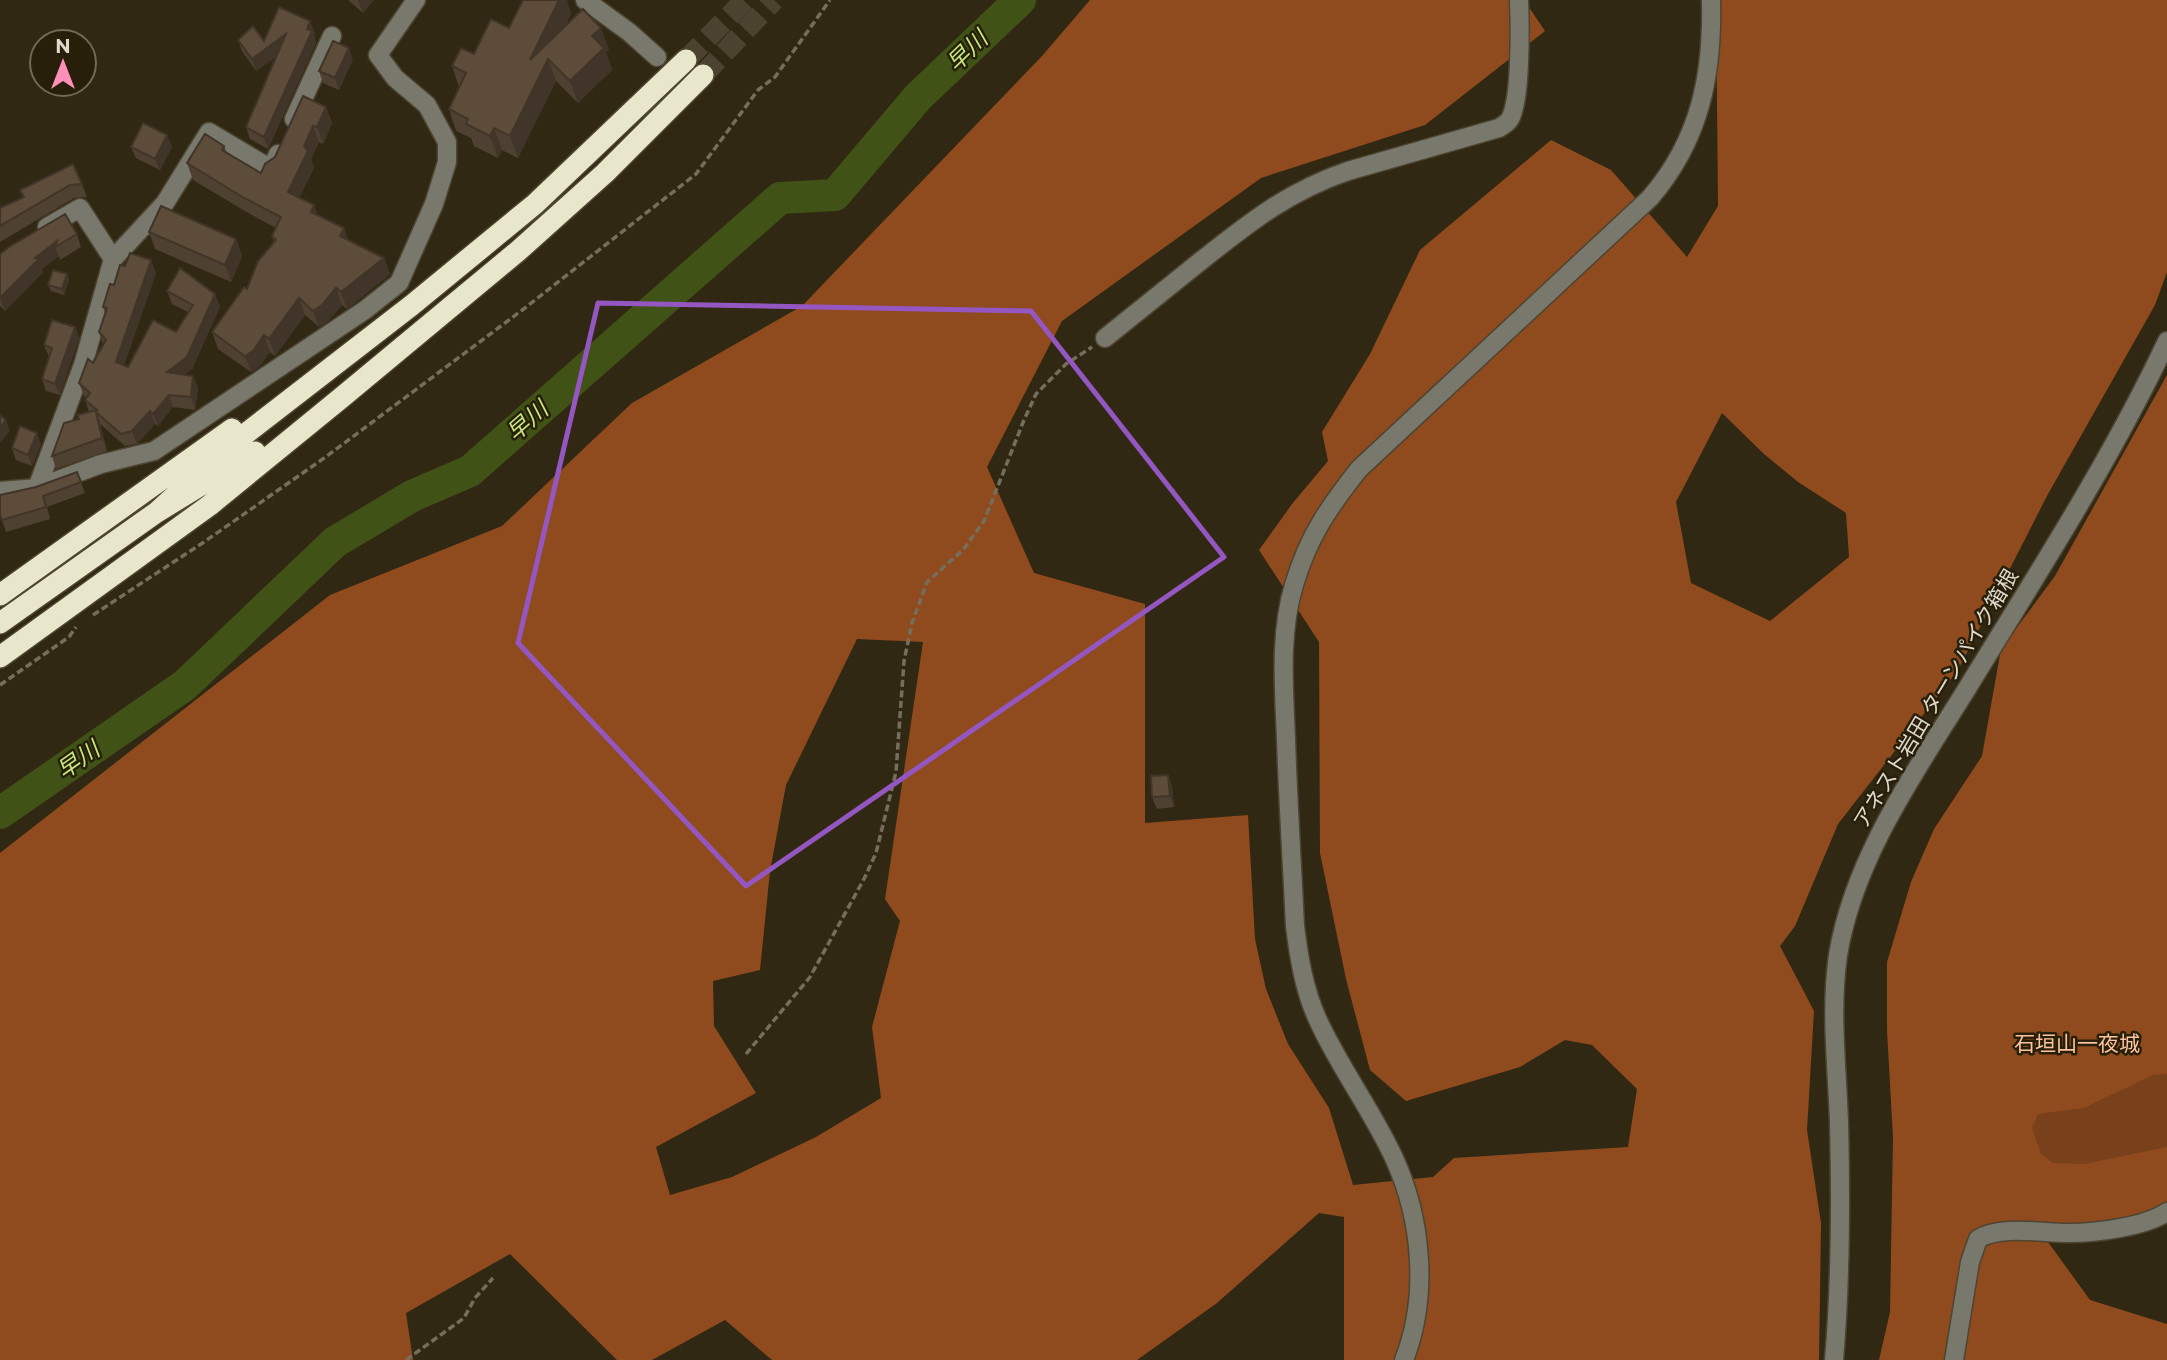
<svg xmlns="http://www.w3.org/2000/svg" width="2167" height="1360" viewBox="0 0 2167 1360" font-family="Montserrat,'Noto Sans JP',sans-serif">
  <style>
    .green { fill: #78401b }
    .forest { fill: #8f4b1d; fill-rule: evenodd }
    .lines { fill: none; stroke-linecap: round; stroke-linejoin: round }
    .river { stroke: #405216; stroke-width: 32 }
    .highway-tunnel { stroke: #4b432f; stroke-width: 21; stroke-dasharray: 21 10; stroke-linecap: butt }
    .minor-casing { stroke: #4d4431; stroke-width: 21 }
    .highway-casing { stroke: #4d4431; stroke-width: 24 }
    .path { stroke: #756e5c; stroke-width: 3.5; stroke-dasharray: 7 3.5; stroke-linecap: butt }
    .minor { stroke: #78786d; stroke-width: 18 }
    .highway { stroke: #e8e7cb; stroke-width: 21 }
    .wall { fill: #4f4131 }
    .shaded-wall { fill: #403528 }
    .building { fill: #5c4c39; stroke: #403528; stroke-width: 2 }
    .marked { fill: none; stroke: #9457c2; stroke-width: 5; stroke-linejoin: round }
    .labels { text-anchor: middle; stroke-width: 5; stroke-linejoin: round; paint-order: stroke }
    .street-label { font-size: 21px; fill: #ded9cc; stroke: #271f09 }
    .park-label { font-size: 21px; fill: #ffc3a0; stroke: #271f09 }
    .water-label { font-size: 23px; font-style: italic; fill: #c5e87e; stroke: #271f09 }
  </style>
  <rect width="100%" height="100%" fill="#312813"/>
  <path class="green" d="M2167 789V1184L2047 1196 1996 978Z"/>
  <path class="forest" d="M1090 0H1524L1545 31 1425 125 1261 178 1062 321 987 467 1034 573 1145 604V823L1248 815 1255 939 1266 989 1288 1044 1329 1108 1353 1185 1433 1177 1454 1158 1628 1147 1637 1089 1592 1045 1565 1040 1520 1067 1406 1101 1370 1070 1346 979 1320 853 1319 642 1259 550 1292 504 1328 461 1322 432 1370 354 1420 250 1551 140 1611 170 1687 257 1718 206 1716 0H2167V272L2155 305 2048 494 1958 670 1838 824 1795 926 1780 946 1814 1011 1807 1130 1821 1223 1819 1360H1344V1217L1319 1213 1217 1303 1137 1360H772L725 1320 652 1360H617L510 1254 406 1313 413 1360H0V853L330 595 502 526 632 403 802 306 1042 56ZM1722 413 1764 454 1798 482 1846 513 1849 557 1770 621 1691 583 1676 502ZM857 639 923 642 885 899 900 921 872 1027 881 1098 816 1137 732 1177 670 1195 656 1147 756 1093 714 1026 713 981 760 970 770 871 786 785Z
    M2167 375V1074L2153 1075 2084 1108 2038 1114 2032 1128 2041 1154 2053 1163 2084 1164 2167 1147V1205L2148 1215 2085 1229 2035 1224 2090 1300 2167 1324V1360H1879L1890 1312 1893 1137 1887 1031V962L1911 882 1934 829 1982 756 2001 649 2055 576Z"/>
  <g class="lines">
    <path class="river" d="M0 813 185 685 335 542 412 496 470 471 780 198 835 195 918 97 1020 0"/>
    <path class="highway-tunnel" d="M686 60 745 0
      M703 75 774 0"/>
    <g class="minor-casing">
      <path id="minor" d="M585 0 629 32 657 57
        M294 119 332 36
        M47 227 80 208 113 259
        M1105 338C1137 312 1170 286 1202 260 1250 222 1289 191 1348 171L1499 128C1504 125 1509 122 1511 117 1521 95 1520 26 1519 0
        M37 488 83 365 113 259 165 203 209 132 271 169 278 154
        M0 491 37 488 101 464 154 451 365 310 399 283 434 204 447 162V142L427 105 395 78 378 55 416 0
        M1404 1360C1429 1296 1422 1219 1394 1158 1372 1110 1339 1067 1317 1018 1304 989 1299 958 1295 926 1292 863 1288 801 1286 739 1284 688 1279 634 1294 585 1308 537 1329 507 1359 469L1650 198C1700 140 1713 75 1711 0
        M1834 1360C1841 1279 1841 1203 1839 1122 1837 1067 1830 1010 1838 955 1854 857 1916 771 1968 687 2037 574 2110 462 2167 341
        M1954 1360 1970 1262 1978 1239C2000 1225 2042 1233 2068 1233 2096 1233 2144 1227 2167 1212"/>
    </g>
    <g class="highway-casing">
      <path id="highway" d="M157 512 226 449 412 305 535 204 686 60
        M0 595 232 429
        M0 623 157 512 255 452
        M0 657 210 505 341 398 518 251 605 173 703 75"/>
    </g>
    <path class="path" d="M93 615 204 542 327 456 521 311 696 174 758 90 775 77 830 0
      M0 685 69 637 76 627
      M746 1054 810 977 864 879 876 853 896 772 904 661 912 623 927 582 963 550 984 521 1024 420 1036 394 1066 364 1092 347
      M406 1360 464 1318 475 1298 493 1278"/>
    <use href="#minor" class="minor"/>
    <use href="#highway" class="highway"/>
  </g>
  <path class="wall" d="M348 0H374L363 13Z
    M571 13 565 27 609 49 606 52 612 70 578 103 556 81 518 158 502 150 498 158 474 146 471 138 456 131 449 109 459 87 452 66 474 54 509 28Z
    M315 33 314 35 316 43 268 149 250 139 246 127 277 56 256 71 242 51 238 40 264 41Z
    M353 59 339 90 323 83 319 71Z
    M326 107 332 123 323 144 319 142 311 159 314 168 299 198 318 215 348 240 384 258 390 274 347 309 342 305 328 321 319 327 305 315 275 356 270 352 259 367 251 372 218 349 212 332 247 289 274 243 272 236 276 228 250 214 193 180 187 163 224 146 227 153 261 173Z
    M167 135 172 147 160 170 136 158 131 147Z
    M82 184 87 197 74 198 0 242V208L23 197 20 190Z
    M149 232 236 239 242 256 231 282 155 249Z
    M77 234 81 247 60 260 59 256 42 269 43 272 5 311 0 306V254Z
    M156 273 124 365 128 367 176 332 188 312 172 304 167 291 215 294 220 307 192 369 185 374 193 376 198 388 195 410 173 407 158 426 155 424 137 444 125 446 100 424 107 451 56 469 52 456 79 419 89 412 85 400 86 398 84 396 79 383 103 344 99 332 105 313 103 307 114 285Z
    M67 274 69 280 64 295 51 291 48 285Z
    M75 327 79 338 60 395 46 391 42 379 49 357 44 345Z
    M41 444 32 466 16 460 12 448Z
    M77 472 85 493 47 507 50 519 6 532 2 520 36 487Z
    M1168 775 1172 786 1174 807 1157 809 1152 797Z"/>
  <path class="shaded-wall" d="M358 0H374L363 13Z
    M559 0H567L571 13 548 59 556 81 518 158 510 136 530 60Z
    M310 21 315 33 314 35 316 43 268 149 264 137Z
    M601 28 609 49 606 52 612 70 578 103 570 81 592 36Z
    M286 34 290 46 256 71 252 59Z
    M349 48 353 59 339 90 335 78Z
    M326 107 332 123 323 144 317 127Z
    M313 126 319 142 311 159 314 168 294 209 288 192 304 146Z
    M494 128 502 150 498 158 490 136Z
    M167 135 172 147 160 170 155 159Z
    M314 205 320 222 311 212Z
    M344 228 350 245 340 236Z
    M236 239 242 256 231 282 225 265Z
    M57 241 55 247 59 256 42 269 43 272 5 311 0 298 35 258Z
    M384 258 390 274 347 309 341 292Z
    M151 260 156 273 121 374 116 362Z
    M67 274 69 280 64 295 62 289Z
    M336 288 342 305 328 321 319 327 313 311Z
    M215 294 220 307 192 369 171 384 167 372Z
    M299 298 305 315 275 356 269 339Z
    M75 327 79 338 60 395 55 384Z
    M264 335 270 352 259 367 251 372 245 356Z
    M193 376 198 388 195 410 191 397Z
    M169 395 173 407 158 426 153 414Z
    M150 411 155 424 137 444 132 431Z
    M96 412 100 424 107 451 102 438Z
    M6 420 10 431 0 443V427Z
    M37 433 41 444 32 466 28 455Z
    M1168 775 1172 786 1174 807 1170 796Z"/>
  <path class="building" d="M523 0H559L530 60 583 9 601 28 592 36 604 48 570 81 548 59 510 136 494 128 490 136 466 124 468 119 449 109 466 73 452 66 461 48 474 54 491 19 509 28Z
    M279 7 310 21 307 29 312 31 264 137 246 127 286 34 252 59 238 40 253 26 264 41Z
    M333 41 349 48 335 78 319 71Z
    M303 96 326 107 317 127 313 126 304 146 308 151 288 192 314 205 311 212 344 228 340 236 384 258 341 292 336 288 322 305 313 311 299 298 269 339 264 335 253 351 245 356 212 332 244 287 247 289 258 261 276 240 272 236 281 217 244 198 187 163 205 134 224 146 222 150 261 173 265 164 275 157Z
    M143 123 167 135 155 159 131 147Z
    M73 164 82 184 70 185 0 226V208L24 197 20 190Z
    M161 206 236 239 225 265 149 232Z
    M65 214 77 234 55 247 57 241 35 258 39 259 0 298V254L9 247Z
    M130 253 151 260 116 362 128 367 153 320 176 332 193 305 167 291 180 268 215 294 187 357 167 372 193 376 191 397 169 395 153 414 150 411 132 431 121 434 96 412 102 438 52 456 64 423 79 419 77 415 97 410 85 400 90 393 79 383 88 359 93 363 106 340 99 332 107 308 103 307 110 284 114 285 120 265 125 266Z
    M53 270 67 274 62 289 48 285Z
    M52 320 75 327 55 384 42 379 52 348 44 345Z
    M0 415 6 420 0 427Z
    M20 426 37 433 28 455 12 448Z
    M77 472 81 482 43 496 46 507 2 520 0 514V495L36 487Z
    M1168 775 1170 796 1152 797 1151 776Z"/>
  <path class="marked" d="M598 303 1031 311 1224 557 746 886 518 643Z"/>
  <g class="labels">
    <g class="street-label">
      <text transform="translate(1936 699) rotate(-59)" y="7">アネスト岩田 ターンパイク箱根</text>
    </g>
    <g class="park-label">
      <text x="2077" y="1051">石垣山一夜城</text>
    </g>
    <g class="water-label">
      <text transform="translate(967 51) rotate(-44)" y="8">早川</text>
      <text transform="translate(527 421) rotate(-41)" y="8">早川</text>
      <text transform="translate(78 760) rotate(-35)" y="8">早川</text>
    </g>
  </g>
  <g transform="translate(63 63)"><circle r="33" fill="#271f09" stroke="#706957" stroke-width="2"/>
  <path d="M0-5L12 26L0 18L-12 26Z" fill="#ff8eb9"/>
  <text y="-10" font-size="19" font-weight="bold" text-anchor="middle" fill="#ded9cc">N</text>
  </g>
</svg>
